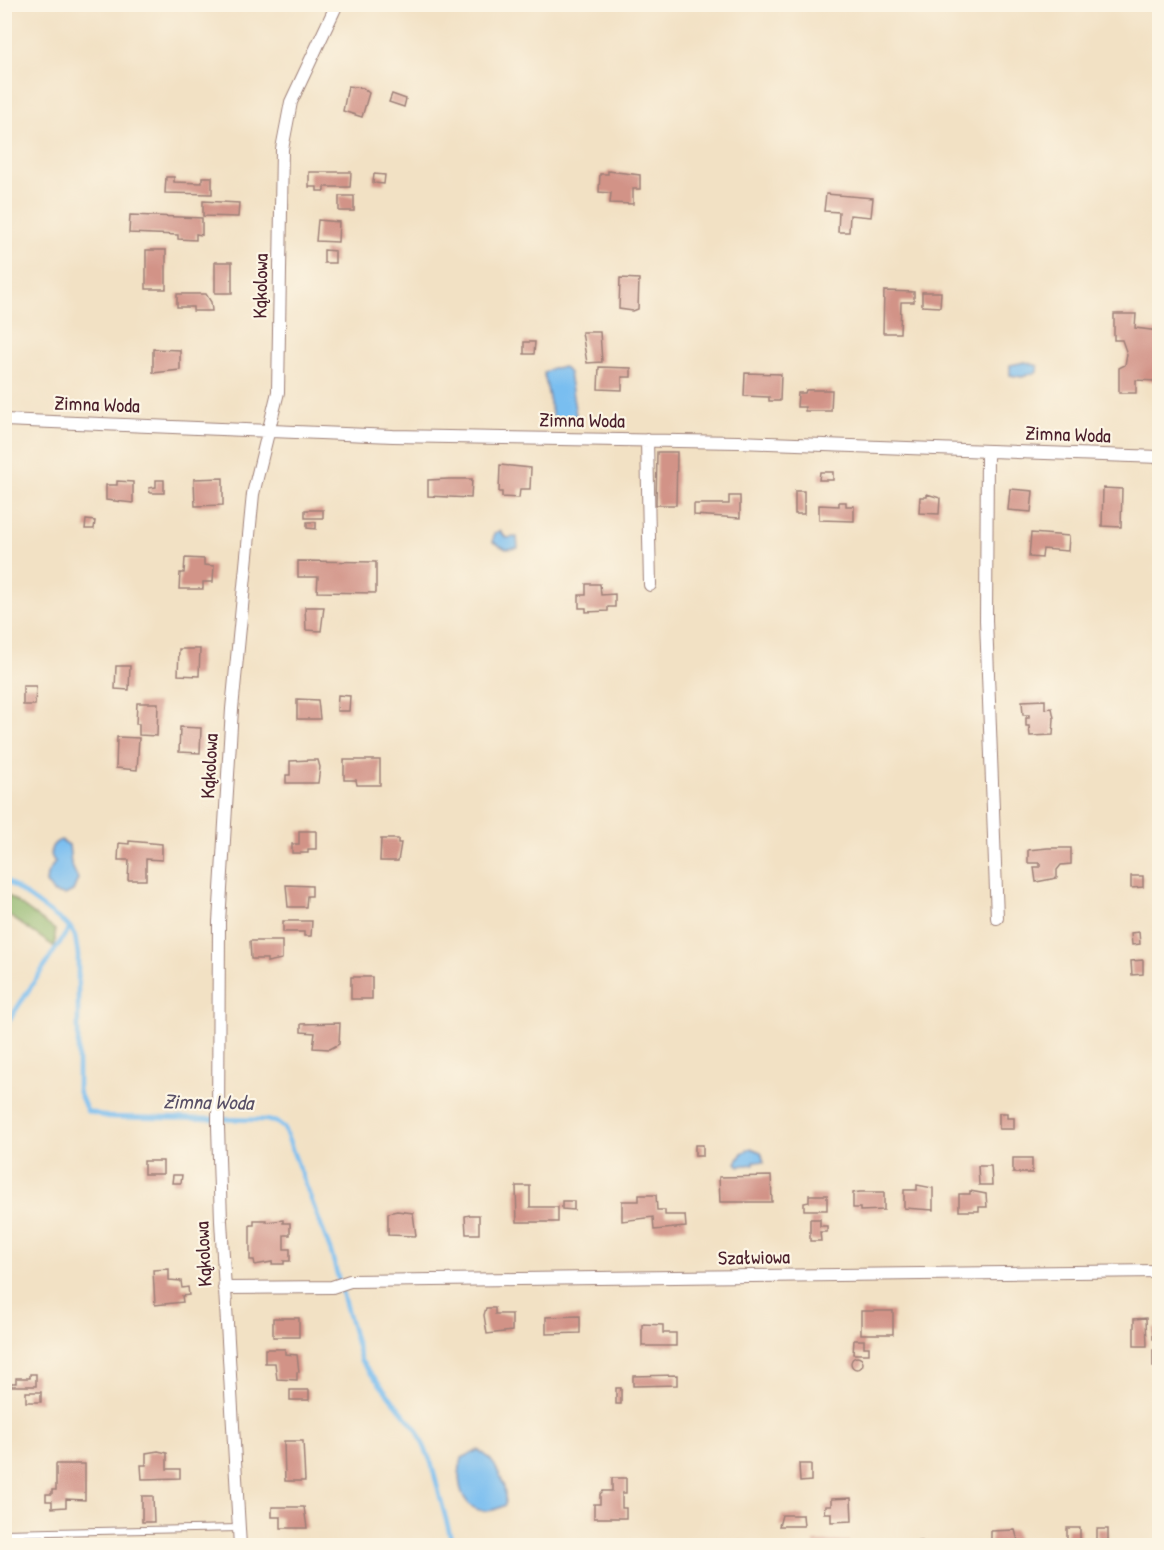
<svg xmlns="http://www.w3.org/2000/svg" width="1164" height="1550" viewBox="0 0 1164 1550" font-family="'Patrick Hand',sans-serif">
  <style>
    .forest { fill: #8fb66c; stroke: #6c6a4c; stroke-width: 1.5 }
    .water { fill: #79bef0; stroke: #626e8e; stroke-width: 1.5 }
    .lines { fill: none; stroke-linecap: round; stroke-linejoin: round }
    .stream { stroke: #79bef0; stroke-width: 4.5 }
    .building { fill: #d29387 }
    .lane-casing { stroke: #9e8078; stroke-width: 8 }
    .street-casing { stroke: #9e8078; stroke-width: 14 }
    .lane { stroke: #fff; stroke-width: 6 }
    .street { stroke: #fff; stroke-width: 12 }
    .labels { text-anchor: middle; stroke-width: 4.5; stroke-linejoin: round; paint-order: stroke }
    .street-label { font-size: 20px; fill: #4a1f2b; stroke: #fcf5e5 }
    .water-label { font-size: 21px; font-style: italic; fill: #584f66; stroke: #fcf5e5 }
  </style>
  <rect width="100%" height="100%" fill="#fcf5e5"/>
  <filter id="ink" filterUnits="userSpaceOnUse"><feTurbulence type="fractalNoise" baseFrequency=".0167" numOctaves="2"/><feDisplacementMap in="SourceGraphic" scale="12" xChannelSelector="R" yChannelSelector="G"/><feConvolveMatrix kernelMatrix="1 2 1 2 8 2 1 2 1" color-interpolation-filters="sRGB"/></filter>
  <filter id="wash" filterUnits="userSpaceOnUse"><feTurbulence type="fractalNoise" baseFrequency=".008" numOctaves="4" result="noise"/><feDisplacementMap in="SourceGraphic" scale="24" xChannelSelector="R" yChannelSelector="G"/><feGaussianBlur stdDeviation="1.35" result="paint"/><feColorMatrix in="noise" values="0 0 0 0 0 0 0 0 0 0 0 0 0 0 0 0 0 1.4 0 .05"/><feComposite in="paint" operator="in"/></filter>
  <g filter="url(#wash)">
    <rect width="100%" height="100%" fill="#f2e1c4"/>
    <path class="forest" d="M5 893 55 930V947L5 913Z"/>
    <path class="water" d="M1025 362 1038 366 1037 372 1022 377 1010 375V365Z
      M564 367 569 373 576 415 571 420 553 418 544 373 552 368Z
      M500 531 506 538 517 537 518 548 506 549 493 542 494 533Z
      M61 840 69 845 71 864 78 879 73 891 65 895 54 893 46 883 47 874 55 862C48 853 50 844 61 840Z
      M751 1148 761 1152 764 1162 754 1161V1164L739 1166 736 1163 742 1153Z
      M478 1450C496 1459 507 1485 505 1505 469 1525 452 1489 462 1458Z"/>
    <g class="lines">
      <path class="stream" d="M4 879 70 927 75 936 78 955V1090L87 1111 108 1117 266 1120 276 1122 284 1128 331 1252 361 1361 417 1430 431 1462 453 1546
        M4 1028 70 927"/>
    </g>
    <g id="blocks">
      <path class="building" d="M348 86 363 88 369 93 362 117 343 111Z
        M392 94 406 99 404 107 389 102Z
        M608 171 640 175V189H633V204L610 203 611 193 599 192 600 174H608Z
        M309 172H351L350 187H324V191H317V187H309Z
        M374 174 385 175 384 184 373 183Z
        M166 177H174V182L202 183V177H212V194L165 193Z
        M826 194 873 198 871 217 850 215 849 232H838L839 212 824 211Z
        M339 196H354V211H339Z
        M203 201 239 203 238 217 203 216Z
        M130 215 202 218V235L196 234V240L178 239V235L129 233Z
        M318 220 339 222 338 242 316 241Z
        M146 250H166V289H146Z
        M324 250 335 251V263H324Z
        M215 262H232V293H215Z
        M620 278 639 279 638 309 633 311 619 309Z
        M884 291 914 292V302H901L900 333H883Z
        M922 292H941L940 307 922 306Z
        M177 294H206L211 302 212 311H193V307H177Z
        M1114 314H1136L1135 328 1159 331 1158 378 1156 381 1136 380V393H1119V368L1125 365 1127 354 1122 340H1114Z
        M582 332H600L602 362 587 363Z
        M524 342H535L534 354H524Z
        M153 349 180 350V370L153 373Z
        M599 367 631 368V377H622V390L598 389Z
        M745 373 781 374 780 401H769V397L744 396Z
        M806 390H832L831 411H805V407H797L798 393H805Z
        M657 452H677L676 505H656Z
        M500 465 531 468 530 489H520L519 498 502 497V492H499Z
        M820 472H833V480H819Z
        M223 478V505L195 506 194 479Z
        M449 479H472L471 498 428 496V480Z
        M156 480H164V493H150L149 488 156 487Z
        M117 481 133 482V503L106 500V485H117Z
        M1103 488 1122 489 1121 527 1102 526Z
        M1010 489 1033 491 1031 512 1008 510Z
        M795 491H804V514H795Z
        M927 494 940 498 939 514 919 513 920 497H927Z
        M729 496H740V518L694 515V504H729Z
        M839 502H846V506H854V521L819 520V505L839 506Z
        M305 510H323V518H305Z
        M86 520 95 521 94 529H85Z
        M307 522H316V529L307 528Z
        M1031 533 1069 536 1068 551 1043 549 1042 558 1029 557Z
        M185 558 204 559V565L214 566 213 582H203V589H179L180 573H184Z
        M298 561 376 562V593L317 592 318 577H298Z
        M586 584H600L601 595 615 594V607H608V611L586 612V608H579V595H586Z
        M305 607H324L321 631 306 630Z
        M179 649H200L199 676 178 675Z
        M116 666H130L129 690 115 689Z
        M23 686H36L35 705H23Z
        M338 695 350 696 349 711H337Z
        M297 699 318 700 320 719H297Z
        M1045 700V709L1052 708 1054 718 1053 735 1030 736 1029 726H1026V718H1029V715H1023L1022 701Z
        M137 703H158L157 736 139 735V724H136Z
        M180 727 201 728 200 753 179 752Z
        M117 737 139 738 137 770 116 768Z
        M310 760H318L320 767 318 783H286V775H290V761Z
        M344 760H380V785H357L356 780H344Z
        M299 831H316V849H308V853H292V844H299Z
        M381 839H398V843H401L398 861H380Z
        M129 841 162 844V860L146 859V880H128L129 860H118L119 843 129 844Z
        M1048 848H1071V864L1061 865 1057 870V878L1036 882 1034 867H1040V863H1028V850Z
        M1131 876H1143V887L1131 888Z
        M286 885 312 886V896H307L306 907H288Z
        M283 921H312L311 936H304V932H283Z
        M1139 932 1140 944 1132 945 1131 933Z
        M250 941H282V959L267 962V959H251Z
        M1143 960V974L1132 975 1131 961Z
        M351 977H372V999H351Z
        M340 1023 339 1044 330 1049 313 1048 315 1033 301 1032V1024Z
        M999 1113H1007V1118H1014V1129H999Z
        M695 1145H703V1156H695Z
        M1013 1158H1032V1173H1013Z
        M144 1161H163V1174H144Z
        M978 1166H991L992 1185H979Z
        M173 1175H182L181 1183H172Z
        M771 1176 772 1202H720L719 1177Z
        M917 1185 933 1188V1210L904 1208V1190H917Z
        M516 1186H530V1207H558V1222H517Z
        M970 1191 986 1194 987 1207H979V1211H959V1194H970Z
        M860 1192H884V1210L860 1211V1208H853V1193Z
        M639 1195H656L657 1210H665V1215H685L686 1227 654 1230 653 1217 622 1221V1201H639Z
        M809 1195H827V1210H804V1203L809 1202Z
        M562 1201H574V1210L562 1209Z
        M397 1211 413 1213 416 1236 388 1235V1213Z
        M470 1215H479V1234H466L465 1216Z
        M810 1219H820V1226H827V1232H820L821 1241H810Z
        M254 1220H266V1222L283 1220V1223H290V1235H284V1249H290V1261H284V1264H272V1262L255 1265 254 1260H250V1225H254Z
        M169 1269V1280L181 1281 182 1288 188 1287 189 1295 182 1296 183 1302 155 1305 153 1270Z
        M486 1308H495V1314H512V1331L487 1334 484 1315Z
        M861 1311H893V1334H861Z
        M580 1316V1333L546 1334V1317Z
        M273 1318H299V1337H273Z
        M1146 1318 1147 1346H1134V1319Z
        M642 1324 663 1325V1333H676V1346H642Z
        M1153 1328H1159V1337L1156 1339H1153Z
        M854 1340H864V1347H869V1354H853Z
        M265 1349H285V1354L297 1355 299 1372H297V1380L277 1379 275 1363H265Z
        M1153 1350H1160V1367H1153Z
        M851 1363a6 6 0 1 1 12 0a6 6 0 1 1-12 0Z
        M30 1374H36V1386H11V1383H16V1378H30Z
        M677 1375V1385L633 1386V1376Z
        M616 1388H621V1404H616Z
        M290 1390H309V1400H290Z
        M26 1392H41V1402H26Z
        M284 1441H303L305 1481H285Z
        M158 1451 167 1453V1469H180V1478L142 1479 141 1465H146V1453Z
        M56 1464H85V1500L66 1499V1507L52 1508V1501H46V1494H52V1490H56Z
        M799 1464H811V1481L800 1482Z
        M612 1478H626V1493H622V1508H626V1518H594V1504H600V1494L603 1491H612Z
        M142 1496H153L154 1522H142Z
        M851 1498 852 1521 831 1522V1513H824L825 1506H831V1499Z
        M272 1507H304L307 1528H281V1517H272Z
        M782 1515H803L804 1526H779Z
        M1067 1528H1080V1545H1067Z
        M1097 1529H1108V1543H1097Z
        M1015 1530 1019 1544 991 1545V1531Z
        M747 1541V1545H709V1542Z
        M849 1541V1545H814V1542Z
        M922 1541V1545H896V1543Z"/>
    </g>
  </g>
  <g filter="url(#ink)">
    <use href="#blocks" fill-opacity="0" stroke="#9e8078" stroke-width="1.5"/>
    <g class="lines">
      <g class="lane-casing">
        <path id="lane" d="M4 1533 239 1528"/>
      </g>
      <g class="street-casing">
        <path id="street" d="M4 420 393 436 738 442 1160 457
          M647 440 650 585
          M987 451 986 620 997 918
          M224 1288 332 1287 350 1281 1160 1271
          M240 1546 221 1221 218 1127 219 922 232 709 253 494 278 392 282 149 291 102 337 4"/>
      </g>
      <use href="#lane" class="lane"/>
      <use href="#street" class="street"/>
    </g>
  </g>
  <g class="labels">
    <g class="street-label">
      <text transform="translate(260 286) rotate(-89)" y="7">Kąkolowa</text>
      <text transform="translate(97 404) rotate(2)" y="7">Zimna Woda</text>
      <text transform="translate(582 420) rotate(1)" y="7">Zimna Woda</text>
      <text transform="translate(1068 434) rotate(2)" y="7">Zimna Woda</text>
      <text transform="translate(209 766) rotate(-87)" y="7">Kąkolowa</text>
      <text transform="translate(203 1254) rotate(-93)" y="7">Kąkolowa</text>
      <text transform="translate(754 1257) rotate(-1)" y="7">Szałwiowa</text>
    </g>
    <g class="water-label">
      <text transform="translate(208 1102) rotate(1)" y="7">Zimna Woda</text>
    </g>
  </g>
  <rect width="1164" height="1550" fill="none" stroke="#fcf5e5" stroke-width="24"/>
</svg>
